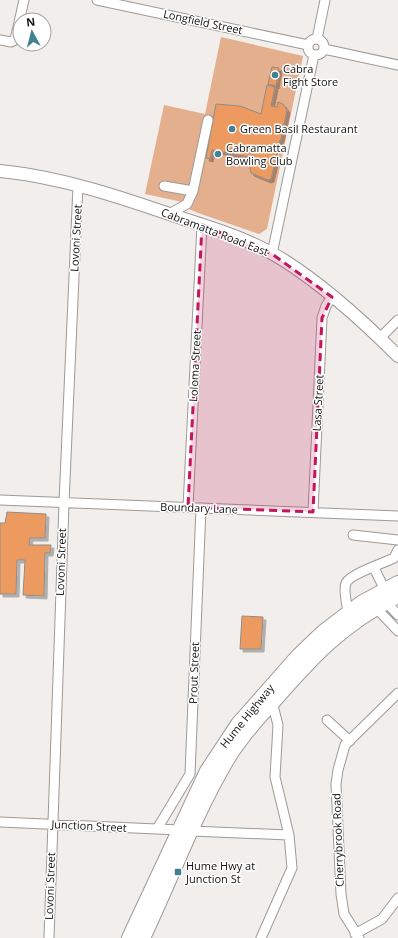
<svg xmlns="http://www.w3.org/2000/svg" width="398" height="938" viewBox="0 0 398 938" font-family="'Open Sans',sans-serif">
  <style>
    .green { fill: #e3af8d }
    .building { fill: #ec9a60; stroke: #8f8c8a; filter: url(#shadow) }
    .lines { fill: none; stroke-linecap: round; stroke-linejoin: round }
    .minor-casing { stroke: #9d9a98; stroke-width: 11 }
    .major-casing { stroke: #9d9a98; stroke-width: 14 }
    .highway-casing { stroke: #9d9a98; stroke-width: 16 }
    .minor { stroke: #fff; stroke-width: 9 }
    .major { stroke: #fff; stroke-width: 12 }
    .highway { stroke: #fff; stroke-width: 14 }
    .marked { fill: #c2185b; fill-opacity: 0.2; stroke: #c2185b; stroke-width: 3; stroke-dasharray: 8 5; stroke-linejoin: round }
    .poi-dot { fill: #408194; stroke: #fff; stroke-width: 1.5 }
    .labels { text-anchor: middle; stroke-width: 3; stroke-linejoin: round; paint-order: stroke }
    .street-label { font-size: 11px; fill: #141312; stroke: #fff }
    .poi-label { font-size: 11px; fill: #141312; stroke: #fff; text-anchor: start }
  </style>
  <defs>
    <filter id="shadow"><feDropShadow dx="3" dy="3" stdDeviation="0" flood-color="#0004"/></filter>
  </defs>
  <rect width="100%" height="100%" fill="#f1eeec"/>
  <path class="green" d="M221 37 303 56 267 229 259 234 198 213 189 209 182 202 145 194 164 105 205 114Z"/>
  <path class="building" d="M272 67 279 68 276 86 268 84Z
    M267 85 275 87 271 106 277 107 278 102 283 104 287 110 281 139 278 144 276 143 274 153 277 154 271 179 268 180 251 173 250 169 254 155H250L249 157 212 150 210 159 206 158 216 104 240 106 261 114Z
    M7 512 46 514 45 538H30L29 545H51L50 553H45L44 596 23 595 25 560H17L16 594H0V523H5Z
    M242 616 263 617 261 649H240Z"/>
  <g class="lines">
    <g class="minor-casing">
      <path id="minor" d="M97 0 308 45
        M308 47a8 8 0 1 1 16 0a8 8 0 1 1-16 0Z
        M317 39 325 0
        M0 40 11 42 15 40 24 0
        M324 49 398 65
        M164 186 193 191 187 204 169 214
        M193 191 208 120
        M272 254 314 55
        M380 338 398 320
        M0 500 398 516
        M188 507 202 225
        M313 512 322 318 326 306 332 297
        M353 535 398 540
        M374 568 385 590
        M386 602 398 615
        M376 608 398 631
        M348 612C347 604 343 591 346 583 350 574 384 563 394 558L398 550
        M327 720 350 741
        M0 822 179 830
        M157 829 190 774 201 508
        M192 831 289 835
        M355 934 382 919 398 898
        M49 938 64 503 78 186
        M261 938 292 868 289 835 275 777 278 725 272 702
        M359 938 344 914 341 894 336 784 338 770 345 745 398 693"/>
    </g>
    <g class="major-casing">
      <path id="major" d="M0 171C62 177 123 198 181 218 216 229 254 241 285 261 324 286 365 323 398 356"/>
    </g>
    <g class="highway-casing">
      <path id="highway" d="M129 938 207 771 238 724 298 656 323 632 361 603 398 583
        M143 938C171 879 194 816 227 760 240 738 257 719 274 701 314 655 343 624 398 596"/>
    </g>
    <use href="#minor" class="minor"/>
    <use href="#major" class="major"/>
    <use href="#highway" class="highway"/>
  </g>
  <path class="marked" d="M202 225 272 254 332 297 322 318 313 512 188 507Z"/>
  <g class="poi-dot">
    <circle cx="275" cy="75" r="4"/>
    <circle cx="232" cy="129" r="4"/>
    <circle cx="218" cy="154" r="4"/>
    <rect x="174" y="868" width="8" height="8" rx="2"/>
  </g>
  <g class="labels">
    <g class="street-label">
      <text transform="translate(203 22) rotate(12)" y="4">Longfield Street</text>
      <text transform="translate(215 232) rotate(21)" y="4">Cabramatta Road East</text>
      <text transform="translate(76 238) rotate(-87)" y="4">Lovoni Street</text>
      <text transform="translate(195 366) rotate(-87)" y="4">Loloma Street</text>
      <text transform="translate(318 403) rotate(-87)" y="4">Lasa Street</text>
      <text transform="translate(199 508) rotate(2)" y="4">Boundary Lane</text>
      <text transform="translate(61 562) rotate(-88)" y="4">Lovoni Street</text>
      <text transform="translate(194 673) rotate(-88)" y="4">Prout Street</text>
      <text transform="translate(247 716) rotate(-51)" y="4">Hume Highway</text>
      <text transform="translate(89 826) rotate(3)" y="4">Junction Street</text>
      <text transform="translate(338 840) rotate(-92)" y="4">Cherrybrook Road</text>
      <text transform="translate(50 886) rotate(-88)" y="4">Lovoni Street</text>
    </g>
    <g class="poi-label">
      <text x="283" y="73">Cabra<tspan x="283" dy="13">Fight Store</tspan></text>
      <text x="240" y="133">Green Basil Restaurant</text>
      <text x="226" y="152">Cabramatta<tspan x="226" dy="13">Bowling Club</tspan></text>
      <text x="186" y="870">Hume Hwy at<tspan x="186" dy="13">Junction St</tspan></text>
    </g>
  </g>
  <g transform="translate(32 32) rotate(353)"><circle r="19" fill="#ffffff" stroke="#a1a1a0"/>
  <path d="M0-3L7 15L0 10L-7 15Z" fill="#408194"/>
  <text y="-6" font-size="11" font-weight="bold" text-anchor="middle" fill="#141312">N</text>
  </g>
</svg>
